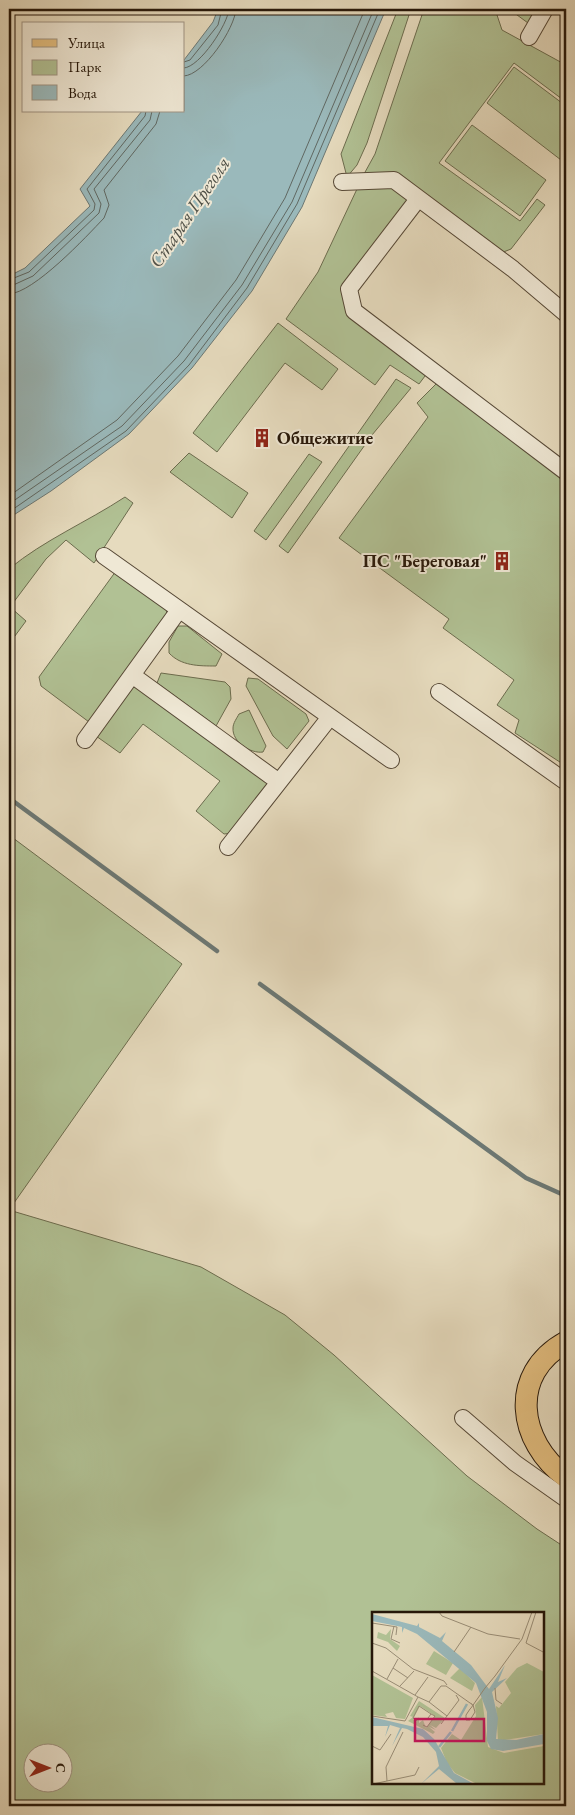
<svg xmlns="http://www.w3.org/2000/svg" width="575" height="1815" viewBox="0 0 575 1815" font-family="'EB Garamond',serif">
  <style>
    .green { fill: #b1c194; stroke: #6c6c4e; fill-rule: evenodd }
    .water { fill: #9ab9bb; stroke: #6c7874 }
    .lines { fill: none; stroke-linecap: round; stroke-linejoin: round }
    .shore { stroke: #606862; stroke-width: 1 }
    .stream { stroke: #6c7874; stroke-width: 4.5 }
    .minor-casing { stroke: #564836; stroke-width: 18 }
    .major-casing { stroke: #261709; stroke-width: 23 }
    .minor { stroke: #efe8d5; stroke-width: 16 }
    .major { stroke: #e3be7f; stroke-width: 21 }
    .labels { text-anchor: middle; stroke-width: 4; stroke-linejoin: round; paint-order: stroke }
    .poi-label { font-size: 18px; font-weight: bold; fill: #261709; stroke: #efe8d5; text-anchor: start }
    .water-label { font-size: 19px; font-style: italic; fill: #4f5047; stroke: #efe8d5 }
    .inset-river { fill: none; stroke: #9ab9bb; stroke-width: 2.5 }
    .inset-road { fill: none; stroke: #998d76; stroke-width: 1 }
    .view { fill: #c2185b; fill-opacity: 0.15; stroke: #c2185b; stroke-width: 2.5 }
    .inset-edge { fill: none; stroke: #261709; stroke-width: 2.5 }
  </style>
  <rect width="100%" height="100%" fill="#e6dbbe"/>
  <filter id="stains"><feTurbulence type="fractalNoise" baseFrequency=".004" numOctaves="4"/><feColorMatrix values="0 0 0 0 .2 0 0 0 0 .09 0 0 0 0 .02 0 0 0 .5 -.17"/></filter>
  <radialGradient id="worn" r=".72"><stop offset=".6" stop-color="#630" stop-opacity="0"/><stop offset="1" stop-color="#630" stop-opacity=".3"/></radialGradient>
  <path class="green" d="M398 9H411L367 143 357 165 347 177 341 154Z
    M424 9H495L502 30 566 65V102L514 63 439 163 520 221 537 199 545 205 511 249 501 253 398 175C386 172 377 175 364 174L375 154Z
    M512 9H536L528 23 513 12Z
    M514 67 566 106V153L561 160 487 103Z
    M472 125 546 180 520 216 445 161Z
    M393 185 406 195 407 200 344 289 348 313 428 372 419 384 390 365 375 385 286 319 318 272 357 189Z
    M278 323 338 369 322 390 285 363 217 452 193 433Z
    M396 379 411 388 372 435 288 553 279 546Z
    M438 382 566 479V766L515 733 519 720 497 705 514 680 443 628 449 619 339 538 428 417 417 403Z
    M189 453 248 493 232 518 170 472Z
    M309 454 322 462 266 540 254 531Z
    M125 497 133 503 94 563 66 540 46 559 10 607 26 621 9 644V569C44 540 87 522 125 497Z
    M116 571 166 607 167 615 89 722 41 686 39 677Z
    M178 626H187L222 654 216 666C199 666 181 666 169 653V642Z
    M161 673 225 682 230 687 231 699 216 726 157 683Z
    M248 678 258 679 306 714 309 721 287 749 273 736 246 686Z
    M133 687H139L263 778 267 784 233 833 224 834 196 811 220 781 143 724 120 753 96 736Z
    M249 710 266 746 263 752C251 754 232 742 233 728 233 723 237 718 239 714Z
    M9 835 182 964 9 1210 201 1267 285 1315 334 1355 467 1476 537 1529 566 1548V1806H9ZM374 1614H544V1784H374ZM32 1752H62V1782H32Z"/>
  <path class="water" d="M218 9H386L302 207 252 291 192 368 129 434 51 491 9 518V276L25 268 90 206 80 189 142 111H184V60L213 22Z"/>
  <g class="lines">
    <path class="shore" d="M184 62 190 60 218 25 222 9
      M184 68C200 67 228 24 229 9
      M184 76C204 75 235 28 236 9
      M9 280 29 272 94 210 95 204 87 189 145 116 146 111
      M9 287 33 276 99 213 101 204 94 189 150 120 152 111
      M9 294C34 293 86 237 104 218L109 205 104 190 156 124 160 111
      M9 496 117 420 178 356 236 280 285 198 365 9
      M9 504 122 426 184 361 242 285 292 202 374 9
      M9 512 126 431 189 365 247 288 297 204 380 9"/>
    <path class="stream" d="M9 798 217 951
      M260 984 526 1178 566 1196"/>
    <g class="minor-casing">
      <path id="minor" d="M529 37 545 9
        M342 182 394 180 513 269 566 314
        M418 199 349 289 354 311 566 472
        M104 556 391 760
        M132 675 279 782
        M439 692 566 782
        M85 740 179 610
        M228 847 330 717
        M463 1418 515 1463 566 1499"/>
    </g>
    <g class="major-casing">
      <path id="major" d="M566 1342C508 1374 518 1442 566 1477"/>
    </g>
    <use href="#minor" class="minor"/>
    <use href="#major" class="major"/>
  </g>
  <defs>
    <g id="building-bare" transform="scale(1.5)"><path d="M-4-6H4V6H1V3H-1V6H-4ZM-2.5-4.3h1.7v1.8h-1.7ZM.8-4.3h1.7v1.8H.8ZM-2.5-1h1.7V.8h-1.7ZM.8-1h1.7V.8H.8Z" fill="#8f2418" stroke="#efe8d5" stroke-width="2.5" paint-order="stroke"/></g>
  </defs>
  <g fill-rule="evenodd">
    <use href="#building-bare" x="262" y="438"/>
    <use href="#building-bare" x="502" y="561"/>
  </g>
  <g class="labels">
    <g class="poi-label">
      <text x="277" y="444">Общежитие</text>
      <text x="487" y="567" text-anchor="end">ПС "Береговая"</text>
    </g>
    <g class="water-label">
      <text transform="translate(189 212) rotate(-56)" y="7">Старая Преголя</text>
    </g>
  </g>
  <g transform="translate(372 1612)">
    <rect width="172" height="172" fill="#e6dbbe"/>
    <path d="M19 17 18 27 28 34 25 39 16 30 5 26 6 20 14 23ZM62 39 81 51 74 63 54 52ZM155 51 172 60V122L126 129 124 94 127 96 139 81 133 70 145 56ZM88 56 103 71 100 79 78 66ZM0 63 41 86 33 107 24 106 21 100 13 102 15 105 0 103ZM110 85 116 135 132 141 172 134V172H105L83 161 75 151 69 136 80 122 89 128 104 104 103 93ZM47 89 73 106 64 116 58 113 64 118 57 115 63 120 61 122 36 109 41 105 38 104ZM48 94 63 104 54 116 51 108 47 111V105L44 110 41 107Z" fill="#b1c194" fill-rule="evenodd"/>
    <path d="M0 2 45 14 47 11V15L68 26 74 20 70 29 99 53 117 77 133 53 126 70 135 66 120 80 126 106 124 127 144 128 172 122V132L131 139 119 137 115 129V100L104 71 45 22 32 16 30 21V15L0 9ZM0 105 51 117 62 127 82 161 102 172 84 171 67 157 49 172 67 154 64 140 51 125 35 117 30 116 20 134 28 116 18 113 13 125 16 114H0Z" fill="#9ab9bb"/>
    <path class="inset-river" d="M80 119 95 92M67 135 79 120"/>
    <path class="inset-road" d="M67 0 70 4 116 22 148 27M0 11 25 15 24 23M22 14 19 27 28 31M0 31 14 36 41 57 72 69 75 73M154 31 164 0M154 31 173 41M82 40 99 15M21 56 36 66M0 59 46 85M15 67 26 47M28 74 42 59M69 74H74L98 91 100 92V93H101L103 100 98 108H94V103L98 97 99 96 113 76 123 64 139 42 150 27 160 0M123 76 124 88 130 92M43 83 56 65M57 90 75 104M0 104 33 109 46 85 57 90 69 74M45 109 41 106 47 94 59 102M69 112 87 88 84 83M51 113 55 115 63 104 59 102 56 106M0 134 8 138 19 122M15 169 14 155 31 120M1 172 43 163 47 155"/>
    <path class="view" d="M43 107H112V129H43Z"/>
    <rect width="172" height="172" class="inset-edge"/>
  </g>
  <rect width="575" height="1815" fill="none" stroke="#e6dbbe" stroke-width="30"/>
  <rect x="10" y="10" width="555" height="1795" fill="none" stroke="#261709" stroke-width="2.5"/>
  <rect x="15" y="15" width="545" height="1785" fill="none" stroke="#261709"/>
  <rect x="22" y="22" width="162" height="90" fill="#efe8d5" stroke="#9f9483"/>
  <rect x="32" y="39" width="25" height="8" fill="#e3be7f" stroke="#9f9483"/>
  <text x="68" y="48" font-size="15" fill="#261709">Улица</text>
  <rect x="32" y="60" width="25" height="15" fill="#b1c194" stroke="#9f9483"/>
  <text x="68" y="72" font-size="15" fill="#261709">Парк</text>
  <rect x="32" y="85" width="25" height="15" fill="#9ab9bb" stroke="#9f9483"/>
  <text x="68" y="98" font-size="15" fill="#261709">Вода</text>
  <g transform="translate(48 1768) rotate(90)"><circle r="24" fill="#efe8d5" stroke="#9f9483"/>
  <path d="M0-4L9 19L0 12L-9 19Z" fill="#8f2418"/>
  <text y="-8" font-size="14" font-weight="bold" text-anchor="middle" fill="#261709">С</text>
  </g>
  <rect width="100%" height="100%" filter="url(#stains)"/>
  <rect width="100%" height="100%" fill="url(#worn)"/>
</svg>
